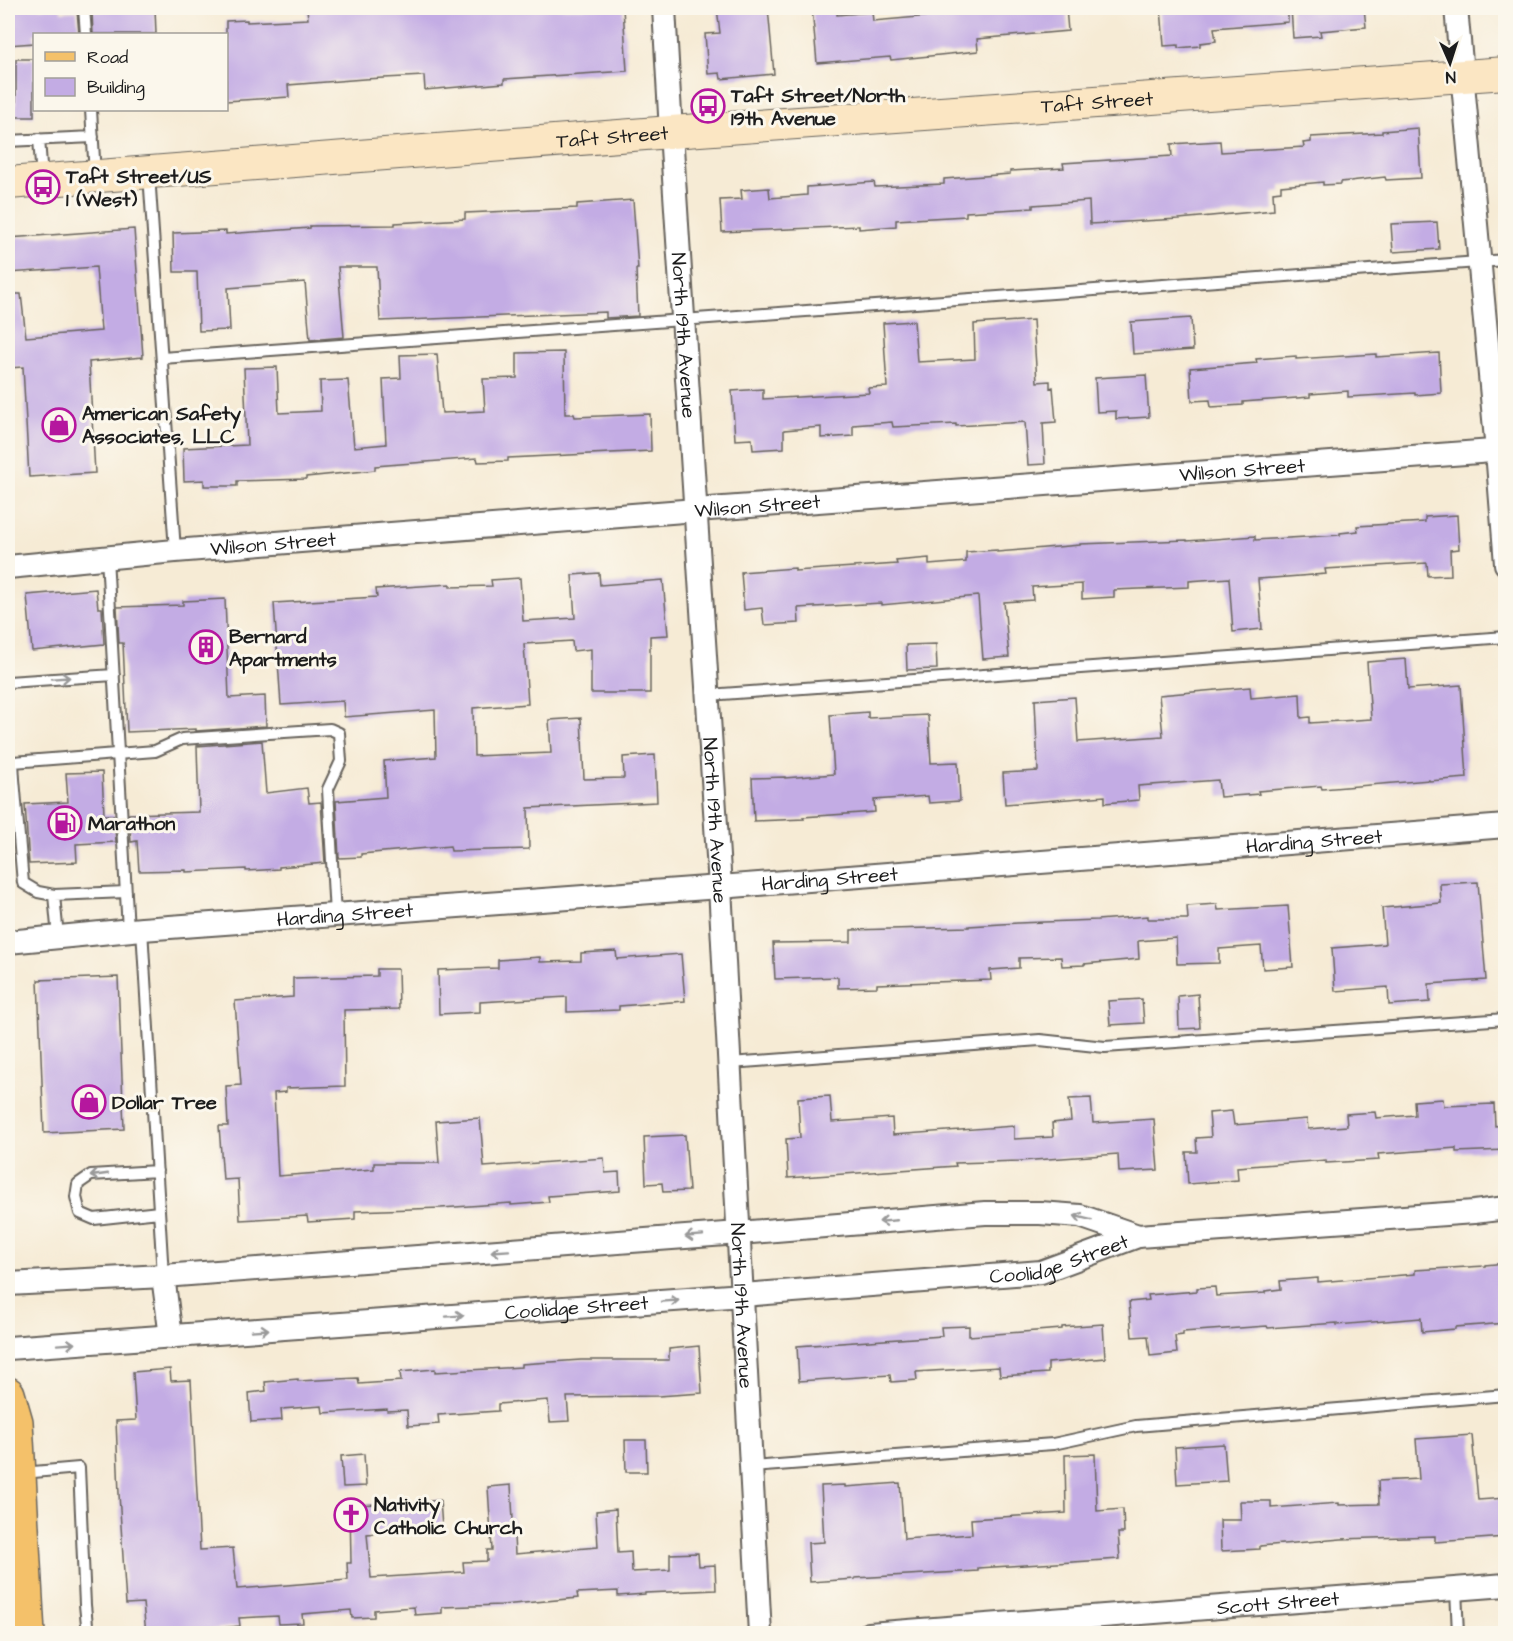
<svg xmlns="http://www.w3.org/2000/svg" width="1513" height="1641" viewBox="0 0 1513 1641" font-family="'Architects Daughter',sans-serif">
  <style>
    .building { fill: #c3ace4 }
    .lines { fill: none; stroke-linecap: round; stroke-linejoin: round }
    .lane-casing { stroke: #68645d; stroke-width: 14 }
    .street-casing { stroke: #68645d; stroke-width: 26 }
    .secondary-casing { stroke: #68645d; stroke-width: 34 }
    .primary-casing { stroke: #68645d; stroke-width: 36 }
    .lane { stroke: #fff; stroke-width: 10 }
    .street { stroke: #fff; stroke-width: 22 }
    .secondary { stroke: #fbe6c3; stroke-width: 32 }
    .primary { stroke: #f4c16a; stroke-width: 33 }
    .oneway { stroke: #999 }
    .labels { text-anchor: middle; stroke-width: 6; stroke-linejoin: round; paint-order: stroke }
    .poi-label { font-size: 20px; font-weight: bold; fill: #1c1c1c; stroke: #fbf7ec; text-anchor: start }
    .street-label { font-size: 20px; fill: #1c1c1c; stroke: #fbf7ec }
  </style>
  <rect width="100%" height="100%" fill="#fbf7ec"/>
  <filter id="ink" filterUnits="userSpaceOnUse"><feTurbulence type="fractalNoise" baseFrequency=".0167" numOctaves="2"/><feDisplacementMap in="SourceGraphic" scale="12" xChannelSelector="R" yChannelSelector="G"/><feConvolveMatrix kernelMatrix="1 2 1 2 8 2 1 2 1" color-interpolation-filters="sRGB"/></filter>
  <filter id="wash" filterUnits="userSpaceOnUse"><feTurbulence type="fractalNoise" baseFrequency=".008" numOctaves="4" result="noise"/><feDisplacementMap in="SourceGraphic" scale="24" xChannelSelector="R" yChannelSelector="G"/><feGaussianBlur stdDeviation="1.35" result="paint"/><feColorMatrix in="noise" values="0 0 0 0 0 0 0 0 0 0 0 0 0 0 0 0 0 1.4 0 .05"/><feComposite in="paint" operator="in"/></filter>
  <g filter="url(#wash)">
    <rect width="100%" height="100%" fill="#f6ebd5"/>
    <g id="blocks">
      <path class="building" d="M8 8H61V12L77 11 79 34H34V43L8 45Z
        M155 8 156 34H93L92 11Z
        M307 8H623L627 71 504 79V83L425 90 424 76 364 79 288 85 289 97 226 101V21L247 20V22L308 19Z
        M717 8H768L774 74 721 79 720 73 708 74 705 34 720 33Z
        M812 8H837V15L872 12 873 21 953 14V12L992 8H1066L1068 31 977 39 978 51 891 60 890 57 817 63Z
        M1161 8H1288V22L1214 28 1216 41 1200 43V46L1178 48V45L1164 46Z
        M1291 8H1364L1366 27 1320 31 1321 36 1293 38Z
        M16 59H34V117H16Z
        M1418 128 1421 178 1386 180 1385 177 1341 182V184L1323 185V182L1281 186V191L1273 192 1274 210 1179 219 1090 224 1089 201 1033 205V208L966 212V216L896 220V226L859 229V226L722 232 720 200 742 199 741 190 769 188 770 198 807 195V187L874 182 875 187 944 184V179L1010 174V171L1064 168 1063 163 1172 156 1171 144 1220 141 1221 152 1304 147 1303 143 1311 142V137L1382 133V131Z
        M633 200 638 269H636L638 316 606 318V312L380 321 377 267H338L344 337 310 340 305 282 228 288 230 330 199 331 197 272H174L173 233 226 231V234L310 228V226L395 225V223L465 219V213L577 208V204Z
        M1437 222 1439 249 1393 252 1391 224Z
        M134 229 143 357 89 362 95 473 29 477 23 367 8 368V294H21L26 337 101 331 96 267 8 273V238Z
        M1191 318 1193 350 1133 354 1131 322Z
        M1033 320 1037 382 1050 381V388L1053 387 1056 422 1043 423 1045 464 1028 465 1025 422 956 426V424L893 427 892 422 853 425V436L821 438V427L784 430V448L753 450 752 439 735 440 732 391 763 389V399L869 393 868 388 887 387 883 323 914 321 917 362 975 359 974 324Z
        M564 352 565 414H574L575 417 650 414 651 451 508 458V461L478 462 477 458 375 466V470L306 477V479L237 481V486H204V480L184 481 183 448 247 445 244 368 277 367 279 413 321 411 320 381 348 380 354 447 386 444 383 379 401 378 400 355 437 354 442 413 485 411 483 379 517 378V353Z
        M1439 353 1441 393 1415 395V393L1348 397V391L1310 394V397L1243 402V405L1211 407 1210 400 1192 401 1190 368 1257 363 1256 359 1296 356V359L1376 354V357Z
        M1146 375 1149 417 1116 419V411L1097 412 1095 378Z
        M1457 515 1459 549 1450 550 1451 575 1428 576 1427 563 1325 569 1326 574 1258 579 1262 629 1233 632 1229 578 1189 581V587L1114 590V597L1082 599V584L1032 587 1033 600 1004 602 1009 657 983 659 978 596 881 605V603L798 608 799 623 764 625 762 608 744 610 741 572 795 568V571L897 564 896 561 929 558V565L966 562V552L997 550V552L1080 545V544L1187 540V541L1255 536V540L1340 535V533L1358 531 1357 526 1425 522V517Z
        M599 573 600 585 663 580 668 635 650 636V693H591V649L573 651 572 641 524 644 528 704 473 708 474 756 551 753 549 720 581 718 584 779 624 778 623 757 655 755 657 802 528 808 529 849 451 851 450 846 361 854V857L339 858 336 801 386 797 384 761 436 757 435 710 344 717 343 701 281 705 274 603 377 597 376 589 450 584V587L492 586 491 580 520 578 523 621 575 618 572 575Z
        M96 589 98 608H102L104 644 32 651 27 595Z
        M225 599 229 698 265 696 266 726 196 731V729L127 732 123 643H119L117 607 183 605V601Z
        M936 644 937 669 907 670 906 645Z
        M1406 659 1408 689 1461 685 1467 778 1429 781V780L1322 789 1321 786 1258 791 1259 794 1220 797 1218 780 1138 786 1139 800 1105 803V796L1005 804 1003 773 1038 771 1035 700 1075 697 1078 742 1163 736 1159 695 1250 687 1251 698 1300 694 1301 718 1310 717V723L1371 719 1367 662Z
        M868 712V718L928 715 931 763 958 762 960 801 929 803 928 796 874 800 875 812 803 817 804 819 754 821 752 778 785 777V778L834 774 830 715Z
        M262 741 266 793 307 788 309 803 321 802 325 863 279 867V869L246 871V869L186 872V870L139 871 137 841 131 842 129 814 199 812 197 746Z
        M102 772 104 815H114L116 842 76 844 77 862 29 864 25 804 68 802 66 773Z
        M1478 882 1486 980 1429 984 1430 1002 1389 1005 1388 987 1335 991 1332 948 1385 944 1382 908 1441 903 1440 884Z
        M1217 904 1218 910 1288 906 1293 967 1263 969 1261 946 1219 949V963L1177 964 1176 938 1138 941 1139 959 1084 964V965L1062 966 1061 957 1019 958V968L990 970 991 980 877 984V987L838 988V977L775 979 773 943 851 942V930L969 927V926L1018 923 1097 920 1148 916V919H1188L1187 906Z
        M616 951 617 959 681 954 685 1001 619 1006V1010L567 1012V997L480 1002V1012L439 1014 438 970 498 968V960L540 957V962L581 961V953Z
        M377 969H398L399 1009 344 1010 345 1086 286 1088V1092L274 1093 278 1176 374 1169V1163H439L436 1121 480 1118 484 1167 604 1158 605 1173 619 1172 620 1191 548 1196 549 1202 511 1205V1203L441 1208 355 1211V1219L308 1222 307 1216 240 1220 238 1179 223 1180 219 1126H228L226 1086 241 1085 235 1001 293 997V978L377 976Z
        M118 977 124 1129 44 1133 38 980Z
        M1198 994 1200 1028 1179 1029 1178 996Z
        M1142 999 1144 1023 1110 1025 1108 1001Z
        M830 1096 832 1122 892 1118 893 1135 1014 1126V1139L1053 1137 1052 1123 1071 1121 1069 1099 1091 1098 1093 1123 1154 1119 1158 1170 1119 1172 1118 1154 1020 1161 955 1163 956 1166 788 1178 786 1139 800 1138 798 1098Z
        M1443 1099 1444 1106 1494 1104 1495 1126 1506 1125V1150L1456 1152V1148L1378 1154 1379 1160 1326 1163V1160L1237 1167 1238 1180 1188 1184 1186 1152H1197L1196 1138 1211 1137 1209 1113 1232 1111 1234 1125 1307 1119 1308 1129 1347 1126 1346 1114 1375 1112 1376 1118 1415 1115 1414 1101Z
        M685 1135 689 1191 663 1192 662 1183 646 1184 644 1137Z
        M1506 1263V1323L1455 1327V1329L1422 1332 1421 1318 1337 1325V1323L1268 1328 1267 1326 1183 1332V1335L1175 1336 1177 1353 1150 1356 1148 1336 1132 1337 1129 1302 1149 1300 1148 1295 1197 1291V1288L1215 1287 1216 1296 1265 1293V1291L1281 1289 1280 1281 1318 1278V1282L1415 1274V1270L1485 1266V1265Z
        M1103 1324 1105 1358 1048 1363V1373L1000 1376 999 1367 916 1372 917 1380 891 1382 890 1375 799 1381 797 1346 942 1336 941 1327 969 1326V1336L1062 1329V1327Z
        M699 1346 702 1393 658 1396 567 1397 569 1421 550 1422 548 1400 498 1404V1411L438 1415 439 1424 408 1426 407 1410 387 1411V1409L323 1413 322 1406 281 1409 282 1420 251 1422 249 1393 266 1391 265 1382 298 1379V1381L358 1378 359 1384 401 1381 400 1372 435 1369V1372L521 1367V1364L581 1360H669V1349Z
        M170 1369 171 1381 191 1380 200 1550 233 1548 237 1589 348 1580 347 1563H351L350 1505 411 1503 440 1500 442 1528 367 1534 371 1578 464 1572 463 1562 487 1561V1550H492L488 1487 511 1485 515 1554 598 1547 596 1511 616 1509 618 1553 631 1552 632 1572 670 1570V1554L698 1553 699 1566 715 1565 716 1590 645 1593V1594L618 1596V1591L577 1593 578 1598 502 1605 442 1607V1613L415 1615 414 1607 374 1610V1617L352 1618 351 1610 302 1614 303 1623 279 1624 278 1616 239 1618 240 1626 205 1630V1634H146L143 1603 126 1604 119 1494 116 1421 136 1420 133 1372Z
        M1472 1435 1478 1500 1506 1498V1537L1435 1542V1536L1341 1539 1260 1546V1549L1221 1551 1220 1520H1241L1240 1501H1271V1508L1339 1503V1505L1379 1504 1378 1481 1419 1479 1416 1439Z
        M625 1440H646L647 1472H626Z
        M1224 1444 1227 1481 1177 1484 1175 1447Z
        M364 1454 366 1486 343 1487 341 1456Z
        M1095 1454 1097 1511 1123 1509 1124 1533H1118L1120 1559 978 1568V1571L855 1578V1579L810 1582 808 1543 824 1542 821 1486 845 1485V1487L900 1483 904 1539 972 1534 971 1519 1066 1513 1065 1455Z"/>
    </g>
  </g>
  <g filter="url(#ink)">
    <use href="#blocks" fill-opacity="0" stroke="#68645d" stroke-width="1.5"/>
    <g class="lines">
      <g class="lane-casing">
        <path id="lane" d="M84 8 86 34
          M91 110 95 175
          M39 139 42 178
          M8 141 93 137
          M149 174 175 551
          M162 358 1506 260
          M107 557 128 930
          M8 682 114 675
          M708 695 1506 637
          M8 779H14L23 883 38 892 54 895 126 892
          M14 779 13 762 155 751 182 739 330 729 339 733 341 761 328 789 335 915
          M54 895 58 937
          M142 929 163 1276
          M730 1063 1040 1040 1105 1047 1506 1019
          M157 1171 91 1175 78 1184 76 1197 80 1213 94 1219 159 1212
          M751 1467 1053 1444 1136 1426 1506 1395
          M22 1473 79 1468 85 1605 88 1634
          M1456 1589 1458 1634"/>
      </g>
      <g class="street-casing">
        <g id="street">
          <path id="s1" d="M664 8 671 132 720 887 760 1634"/>
          <path d="M1456 8 1497 451 1506 564"/>
          <path id="s2" d="M8 567 175 551 696 510 1506 450"/>
          <path id="s3" d="M8 942 142 929 720 887 1506 826"/>
          <path d="M163 1276 171 1337"/>
          <path d="M8 1284 163 1276 739 1233 985 1213H1040L1080 1216 1138 1236"/>
          <path id="s4" d="M8 1348 743 1295 1041 1272 1138 1236 1474 1212 1506 1208"/>
          <path id="s5" d="M869 1634 1506 1585"/>
        </g>
      </g>
      <g class="secondary-casing">
        <g id="secondary">
          <path id="s6" d="M8 183 671 132 1506 73"/>
        </g>
      </g>
      <g class="primary-casing">
        <path id="primary" d="M8 1394 16 1422 28 1634"/>
      </g>
      <use href="#lane" class="lane"/>
      <use href="#street" class="street"/>
      <use href="#secondary" class="secondary"/>
      <use href="#primary" class="primary"/>
    </g>
    <defs><path id="oneway-shaft" d="M-6 0H5M1.5-3L5.5 0L1.5 3" fill="none" stroke-width="1.6" stroke-linecap="round" stroke-linejoin="round" transform="scale(1.5)"/></defs>
    <g class="oneway">
      <use href="#oneway-shaft" transform="translate(61 678) rotate(-4)"/>
      <use href="#oneway-shaft" transform="translate(99 1175) rotate(172)"/>
      <use href="#oneway-shaft" transform="translate(1083 1218) rotate(-166)"/>
      <use href="#oneway-shaft" transform="translate(888 1221) rotate(175)"/>
      <use href="#oneway-shaft" transform="translate(694 1236) rotate(176)"/>
      <use href="#oneway-shaft" transform="translate(500 1251) rotate(176)"/>
      <use href="#oneway-shaft" transform="translate(670 1301) rotate(-4)"/>
      <use href="#oneway-shaft" transform="translate(455 1316) rotate(-4)"/>
      <use href="#oneway-shaft" transform="translate(260 1330) rotate(-4)"/>
      <use href="#oneway-shaft" transform="translate(66 1344) rotate(-4)"/>
    </g>
  </g>
  <defs>
    <g id="bus-ring" transform="scale(1.725)"><circle r="9.5" fill="#fbf7ec" stroke="#b5179e" stroke-width="1.5"/><path d="M-5-6H5V4H4V6H2V4H-2V6H-4V4H-5ZM-3.5-4V0h7V-4ZM-3.5 1.2v1.5H-2V1.2ZM2 1.2v1.5H3.5V1.2Z" fill="#b5179e"/></g>
    <g id="shop-ring" transform="scale(1.725)"><circle r="9.5" fill="#fbf7ec" stroke="#b5179e" stroke-width="1.5"/><path d="M-5-2.5h2.3a2.7 3.5 0 0 1 5.4 0H5L5.5 6h-11ZM-1.5-2.5h3a1.5 2.3 0 0 0-3 0Z" fill="#b5179e"/></g>
    <g id="building-ring" transform="scale(1.725)"><circle r="9.5" fill="#fbf7ec" stroke="#b5179e" stroke-width="1.5"/><path d="M-4-6H4V6H1V3H-1V6H-4ZM-2.5-4.3h1.7v1.8h-1.7ZM.8-4.3h1.7v1.8H.8ZM-2.5-1h1.7V.8h-1.7ZM.8-1h1.7V.8H.8Z" fill="#b5179e"/></g>
    <g id="fuel-ring" transform="scale(1.725)"><circle r="9.5" fill="#fbf7ec" stroke="#b5179e" stroke-width="1.5"/><path d="M-5.5-6h7V0h2V4h1.3V-2.5L3-4.5l.8-.8L6-3V5H2.5V1h-1V6h-7ZM-4.2-4.7v3.2H.2V-4.7Z" fill="#b5179e"/></g>
    <g id="church-ring" transform="scale(1.725)"><circle r="9.5" fill="#fbf7ec" stroke="#b5179e" stroke-width="1.5"/><path d="M-1.2-6h2.4v3.5h3.3v2.4h-3.3V6h-2.4V-.1h-3.3v-2.4h3.3Z" fill="#b5179e"/></g>
  </defs>
  <g fill-rule="evenodd">
    <use href="#bus-ring" x="708" y="106"/>
    <use href="#bus-ring" x="43" y="187"/>
    <use href="#shop-ring" x="59" y="425"/>
    <use href="#building-ring" x="206" y="647"/>
    <use href="#fuel-ring" x="65" y="823"/>
    <use href="#shop-ring" x="89" y="1102"/>
    <use href="#church-ring" x="351" y="1515"/>
  </g>
  <g class="labels">
    <g class="poi-label">
      <text x="731" y="102">Taft Street/North<tspan x="731" dy="23">19th Avenue</tspan></text>
      <text x="66" y="183">Taft Street/US<tspan x="66" dy="23">1 (West)</tspan></text>
      <text x="82" y="420">American Safety<tspan x="82" dy="23">Associates, LLC</tspan></text>
      <text x="229" y="643">Bernard<tspan x="229" dy="23">Apartments</tspan></text>
      <text x="88" y="830">Marathon</text>
      <text x="112" y="1109">Dollar Tree</text>
      <text x="374" y="1511">Nativity<tspan x="374" dy="23">Catholic Church</tspan></text>
    </g>
    <g class="street-label">
      <text dy="7" stroke="none"><textPath href="#s6" startOffset="1092">Taft Street</textPath></text>
      <text dy="7" stroke="none"><textPath href="#s6" startOffset="606">Taft Street</textPath></text>
      <text dy="7" stroke="none"><textPath href="#s1" startOffset="328">North 19th Avenue</textPath></text>
      <text dy="7" stroke="none"><textPath href="#s2" startOffset="1238">Wilson Street</textPath></text>
      <text dy="7" stroke="none"><textPath href="#s2" startOffset="752">Wilson Street</textPath></text>
      <text dy="7" stroke="none"><textPath href="#s2" startOffset="266">Wilson Street</textPath></text>
      <text dy="7" stroke="none"><textPath href="#s1" startOffset="814">North 19th Avenue</textPath></text>
      <text dy="7" stroke="none"><textPath href="#s3" startOffset="1310">Harding Street</textPath></text>
      <text dy="7" stroke="none"><textPath href="#s3" startOffset="824">Harding Street</textPath></text>
      <text dy="7" stroke="none"><textPath href="#s3" startOffset="338">Harding Street</textPath></text>
      <text dy="7" stroke="none"><textPath href="#s4" startOffset="1056">Coolidge Street</textPath></text>
      <text dy="7" stroke="none"><textPath href="#s1" startOffset="1300">North 19th Avenue</textPath></text>
      <text dy="7" stroke="none"><textPath href="#s4" startOffset="570">Coolidge Street</textPath></text>
      <text dy="7" stroke="none"><textPath href="#s5" startOffset="410">Scott Street</textPath></text>
    </g>
  </g>
  <rect width="1513" height="1641" fill="none" stroke="#fbf7ec" stroke-width="30"/>
  <rect x="33" y="33" width="195" height="78" fill="#fbf7ec" stroke="#a29f99" stroke-width="1.5"/>
  <rect x="45" y="52" width="30" height="9" fill="#f4c16a" stroke="#a29f99" stroke-width="1.5"/>
  <text x="87" y="63" font-size="18" fill="#1c1c1c">Road</text>
  <rect x="45" y="78" width="30" height="18" fill="#c3ace4" stroke="#a29f99" stroke-width="1.5"/>
  <text x="87" y="93" font-size="18" fill="#1c1c1c">Building</text>
  <g transform="translate(1450 63) rotate(177)" stroke="#fbf7ec" stroke-width="4.5" paint-order="stroke">
  <path d="M0-4.5L10 22L0 15L-10 22Z" fill="#1c1c1c"/>
  <text y="-9" font-size="16" font-weight="bold" text-anchor="middle" fill="#1c1c1c">N</text>
  </g>
</svg>
